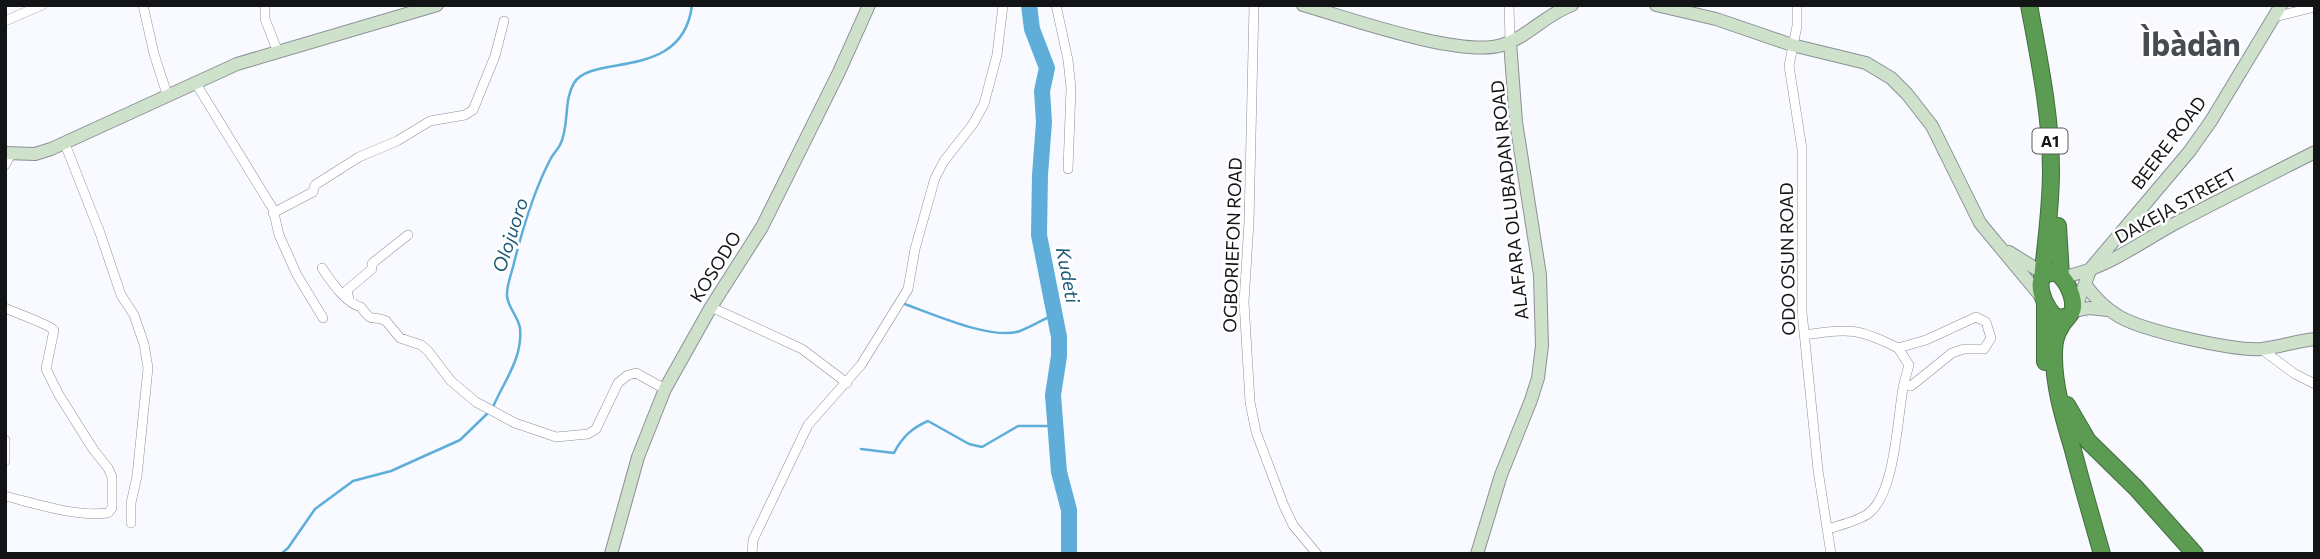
<svg xmlns="http://www.w3.org/2000/svg" width="2320" height="559" viewBox="0 0 2320 559" font-family="Commissioner,sans-serif">
  <style>
    .lines { fill: none; stroke-linecap: round; stroke-linejoin: round }
    .stream { stroke: #5eaed9; stroke-width: 2.5 }
    .river { stroke: #5eaed9; stroke-width: 16 }
    .street-casing { stroke: #8c9096; stroke-width: 10 }
    .secondary-casing { stroke: #8c9096; stroke-width: 14 }
    .highway-casing { stroke: #426c3d; stroke-width: 18 }
    .street { stroke: #fff; stroke-width: 9 }
    .secondary { stroke: #cee1cb; stroke-width: 12 }
    .highway { stroke: #5b9c52; stroke-width: 16 }
    .labels { text-anchor: middle; stroke-width: 5; stroke-linejoin: round; paint-order: stroke }
    .shield { fill: #fff; stroke: #5a5a5c; stroke-width: 2 }
    .shield-label { font-size: 16px; font-weight: bold; fill: #131416 }
    .street-label { font-size: 18px; fill: #131416; stroke: #fff }
    .water-label { font-size: 19px; font-style: italic; fill: #1c5a78; stroke: #fff }
    .town-label { font-size: 32px; font-weight: bold; fill: #484b51; stroke: #fff }
  </style>
  <rect width="100%" height="100%" fill="#f8faff"/>
  <g class="lines">
    <path class="stream" d="M902 303C931 313 992 341 1020 331 1033 326 1042 320 1055 314
      M493 407C504 381 523 358 520 328 518 316 506 305 507 294 507 284 512 272 514 263 523 227 534 190 551 158 554 153 558 149 560 145 570 125 563 101 574 83 592 53 683 82 692 5
      M861 449 894 453C902 437 912 428 928 421L969 444 982 447 1018 426H1056
      M281 554 288 548 315 509 353 481 391 471 460 440 489 412"/>
    <path class="river" d="M1029 5 1032 29 1047 68 1042 91 1044 122 1040 175 1039 235 1059 337V356L1053 395 1059 472 1069 510V554"/>
    <g class="street-casing">
      <path id="street" d="M143 5 154 54 167 94
        M265 5V19L278 52
        M1056 5 1068 60 1071 88 1068 169
        M1254 5 1249 222 1244 302 1250 402 1256 432 1284 506 1293 525 1317 554
        M1509 5 1510 42
        M1797 5V26L1789 66 1802 149V312L1818 470 1831 554
        M2274 17 2315 7
        M5 21 42 5
        M195 82 273 209 279 235 297 275 323 318
        M65 144 100 233 121 295 134 315 144 344 148 368 137 476 131 503V523
        M5 165 11 154
        M273 213 313 192 315 185 359 157 397 141 430 121 465 115 473 110 495 56 504 21
        M322 268C331 281 345 303 361 307 373 325 373 314 386 321L400 338 421 345 428 351 451 381 476 402 515 423 556 437 588 434 596 429 618 383 628 375 636 373 665 389
        M349 300 347 290 372 269V264L375 261 408 235
        M711 307 802 349 847 383
        M5 308C16 313 48 324 54 330L46 369 59 395 93 449 108 468 112 477V508L108 513C75 517 37 504 5 496
        M1804 335C1849 329 1856 327 1898 348L1926 340 1976 317 1986 322 1991 338 1984 349H1964L1952 353 1911 386 1904 383C1897 416 1896 492 1869 513 1859 521 1840 525 1828 529
        M1898 348 1909 365 1904 383
        M2261 349 2295 374 2315 384
        M5 440V461
        M752 554 753 540 808 425 861 365 908 289 915 249 935 178 944 161 973 124 984 104 997 55 1003 5"/>
    </g>
    <g class="secondary-casing">
      <path id="secondary" d="M1303 5C1348 18 1461 58 1502 45 1528 37 1546 14 1572 5
        M1656 5 1716 19 1792 45 1866 63 1891 78 1907 94 1932 126 1980 223 2043 299
        M5 153 35 154 51 149 237 64 437 5
        M2009 252 2046 275
        M2062 277C2105 270 2137 244 2174 224 2221 199 2268 176 2315 152
        M2085 284C2094 297 2106 309 2120 317 2145 331 2233 351 2262 349 2279 347 2297 341 2315 339
        M2073 308 2078 302 2091 268 2189 152 2211 121 2281 5
        M2073 311 2089 308 2108 310
        M611 554 638 457 665 389 711 307 762 227 839 72 869 5
        M1477 554 1501 475 1531 400 1538 378 1542 346 1540 275 1516 122 1510 42"/>
    </g>
    <g class="highway-casing">
      <path id="highway" d="M2029 5C2039 59 2051 116 2051 171 2051 207 2046 243 2042 278
        M2058 226 2061 276
        M2045 302V362
        M2069 316 2058 318C2045 312 2029 272 2053 273 2065 273 2074 297 2073 307 2073 314 2065 319 2062 325 2055 335 2054 344 2054 356 2054 388 2064 419 2073 450 2082 485 2092 519 2102 554
        M2067 405 2088 441 2136 488 2195 554"/>
    </g>
    <use href="#street" class="street"/>
    <use href="#secondary" class="secondary"/>
    <use href="#highway" class="highway"/>
  </g>
  <g class="labels">
    <rect class="shield" x="2032.5" y="128.5" width="35" height="25" rx="5"/>
    <g class="shield-label">
      <text x="2050" y="147">A1</text>
    </g>
    <g class="street-label">
      <text transform="translate(2169 143) rotate(-53)" y="6">BEERE ROAD</text>
      <text transform="translate(1510 200) rotate(-96)" y="6">ALAFARA OLUBADAN ROAD</text>
      <text transform="translate(2176 206) rotate(-29)" y="6">DAKEJA STREET</text>
      <text transform="translate(1233 245) rotate(-88)" y="6">OGBORIEFON ROAD</text>
      <text transform="translate(1788 259) rotate(-91)" y="6">ODO OSUN ROAD</text>
      <text transform="translate(716 267) rotate(-58)" y="6">KOSODO</text>
    </g>
    <g class="water-label">
      <text transform="translate(510 235) rotate(-72)" y="7">Olojuoro</text>
      <text transform="translate(1068 275) rotate(79)" y="7">Kudeti</text>
    </g>
    <g class="town-label">
      <text x="2191" y="56">Ìbàdàn</text>
    </g>
  </g>
  <rect width="2320" height="559" fill="none" stroke="#131416" stroke-width="14"/>
</svg>
